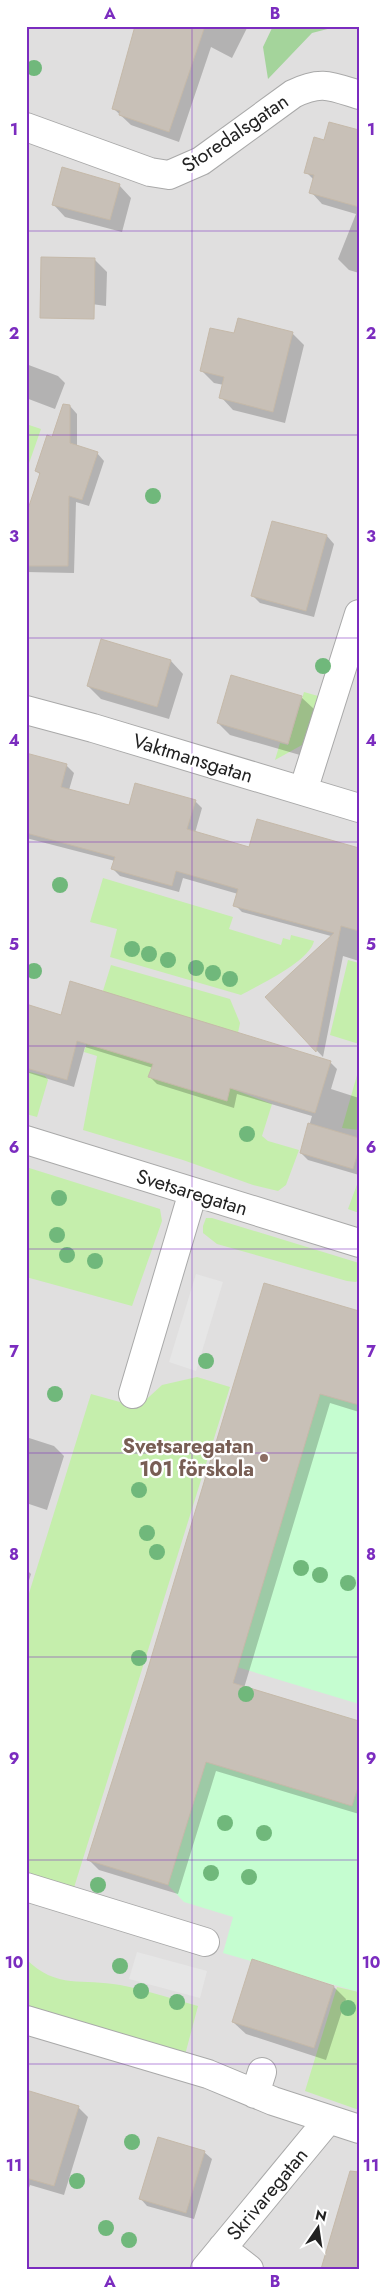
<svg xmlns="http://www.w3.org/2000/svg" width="385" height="2295" viewBox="0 0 385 2295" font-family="Jost,sans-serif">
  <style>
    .residential { fill: #e0dfdf }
    .grass { fill: #c5eeac }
    .forest { fill: #a4d49b }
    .park { fill: #c5fdd0 }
    .parking { fill: #e6e6e6 }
    .shadow { fill: #0003 }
    .building { fill: #c8c0b7; stroke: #c5b9a9 }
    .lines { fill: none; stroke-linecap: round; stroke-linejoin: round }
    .minor-casing { stroke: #a9a9a9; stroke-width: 30 }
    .minor { stroke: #fff; stroke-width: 28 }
    .tree { fill: #70b87b }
    .grid { fill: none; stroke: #7b2cbf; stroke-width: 1; stroke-opacity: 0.55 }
    .education-dot { fill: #8d6e63; stroke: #fff; stroke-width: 2 }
    .labels { text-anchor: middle; stroke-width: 4.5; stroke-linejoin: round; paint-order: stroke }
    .street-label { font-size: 20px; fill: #222; stroke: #fff }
    .education-label { font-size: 20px; font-weight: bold; fill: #785e54; stroke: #fff; text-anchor: end }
    .neatline { fill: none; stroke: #7b2cbf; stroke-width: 2 }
    .grid-label { font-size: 16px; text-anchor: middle; font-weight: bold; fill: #7b2cbf }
  </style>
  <rect width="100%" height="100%" fill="#f2f0e8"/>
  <path class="residential" d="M26 26H359V2269H26Z"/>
  <path class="grass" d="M26 424 41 429 27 469H26Z
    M304 692 318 696 302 745 275 760 280 743 288 745Z
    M103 878 233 917 229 929 281 945 283 938 290 940 291 935 314 941C310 961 259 985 241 995L110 957 117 929 90 922Z
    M348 960 359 963V1044L330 1035Z
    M111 965 230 999 240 1023 227 1087 272 1104 262 1136 268 1141 299 1150 286 1185 278 1191 253 1185 183 1160 83 1130 97 1056 84 1052Z
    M359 1068V1130L342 1128Z
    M26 1071 45 1076 48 1080 37 1117 26 1114Z
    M26 1167 160 1209 162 1221 132 1306 26 1277Z
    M359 1179V1213L348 1209Z
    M206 1218H212L359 1263V1279L356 1282 347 1281 217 1244 203 1233V1226Z
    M197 1377 230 1387 72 1894 26 1878V1603L91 1394 138 1407 162 1385Z
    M26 1959C57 1990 83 1978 120 1985 146 1990 172 1999 198 2006L185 2055 26 2009Z
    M337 1987 359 1992V2110L305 2091Z"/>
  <path class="forest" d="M273 26H339L312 33 268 79 263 47Z"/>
  <path class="park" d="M320 1394 359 1405V1704L237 1667Z
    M272 1695 359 1721V1992L223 1953 233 1917 184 1902 168 1885 225 1699Z"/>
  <path class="parking" d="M196 1274 223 1282 196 1371 169 1362Z
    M137 1952 207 1971 200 1998 129 1979Z"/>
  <path class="shadow" d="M176 26H248L232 58 211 47 179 142 131 125 114 109Z
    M359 132V273L349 270 338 259 356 214 322 204 311 192 314 180 306 172 325 142Z
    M119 185 131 198 122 232 65 217 53 204Z
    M94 259 107 272 106 306 55 299Z
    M292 333 304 345 285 423 233 410 221 397 224 385 214 383 201 370 235 335Z
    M26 364 58 376 65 383 55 409 26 398Z
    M70 406 77 414V446L97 453 104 461 89 506 76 502 74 573 26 572V519L41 475 36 471Z
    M327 536 334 544 314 617 260 603 253 596Z
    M171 661 183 674 169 719 101 699 88 686Z
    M301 697 314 709 300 755 230 735 218 723Z
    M26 754 66 765 74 773 69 790 130 806 195 801 202 808 195 833 250 849 359 851V961L343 956 323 1057 266 997 331 936 242 912 235 905 238 894 183 878 179 892 120 876 113 869 115 861 26 838Z
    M26 1005 62 1016 330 1062 337 1069 331 1089 359 1098V1175L308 1160 301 1153 312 1116 237 1094 234 1108 157 1084 150 1077 153 1068 85 1047 74 1087 26 1072Z
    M359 1312V1412L330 1403 244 1688 359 1722V1814L216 1771 178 1894 99 1870 89 1860Z
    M26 1437 54 1446 64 1456 47 1510 26 1503Z
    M26 1569 31 1574 26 1590Z
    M334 1987 346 1999 326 2060 246 2034 233 2022Z
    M26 2093 78 2107 88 2117 64 2195 30 2185 26 2196Z
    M204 2152 212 2159 194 2219 147 2206 140 2198Z"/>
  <path class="building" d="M135 26H205L169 132 119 115 120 111 112 109Z
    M329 122 359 130V207L309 193 314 175 304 173 314 137 324 140Z
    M62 167 120 184 110 220 52 205Z
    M41 257 95 258 94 319 40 318Z
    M238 318 293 332 273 412 219 398 224 377 200 371 210 328 234 333Z
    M63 404 70 405V443L98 452 82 500 69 496 68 566H26V515L40 473 35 471 47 435 52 437Z
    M272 521 327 535 306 611 251 596Z
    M101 639 171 660 157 707 87 686Z
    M231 675 302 696 288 744 217 723Z
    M26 753 67 764 61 787 129 805 135 783 196 800 187 829 249 847 257 819 359 848V931L341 926 316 1052 265 997 334 933 233 906 238 889 176 871 172 886 111 869 115 857 26 833Z
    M70 981 331 1061 315 1113 230 1088 227 1101 148 1077 153 1064 77 1041 67 1080 26 1068V1004L61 1015Z
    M308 1123 359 1138V1149L353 1169 300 1153Z
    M264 1283 359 1311V1405L320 1394 233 1683 359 1721V1784L352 1806 206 1762 168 1885 87 1860 146 1675Z
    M252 1959 334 1986 314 2048 232 2022Z
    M26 2090 79 2106 54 2186 26 2178Z
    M158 2137 205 2151 186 2213 139 2199Z
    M350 2171 359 2172V2269H321Z"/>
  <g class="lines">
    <g class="minor-casing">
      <path id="minor" d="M26 127 150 172 169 175 201 161 293 94C321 80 331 86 359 95
        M26 710 93 728 359 808
        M303 791 359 614
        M26 1140 359 1243
        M133 1394 193 1192
        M26 1887 205 1942
        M26 2020 208 2074 273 2101 359 2129
        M255 2094 262 2072
        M222 2248 249 2269
        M205 2269 328 2120"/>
    </g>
    <use href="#minor" class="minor"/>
  </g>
  <g class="tree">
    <circle cx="34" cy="68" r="8"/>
    <circle cx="153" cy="496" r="8"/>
    <circle cx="323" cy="666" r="8"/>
    <circle cx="60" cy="885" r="8"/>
    <circle cx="132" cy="949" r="8"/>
    <circle cx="149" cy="954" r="8"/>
    <circle cx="168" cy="960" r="8"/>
    <circle cx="196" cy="968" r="8"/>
    <circle cx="34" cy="971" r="8"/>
    <circle cx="213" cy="973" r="8"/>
    <circle cx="230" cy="979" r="8"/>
    <circle cx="247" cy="1134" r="8"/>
    <circle cx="59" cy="1198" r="8"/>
    <circle cx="57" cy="1235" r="8"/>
    <circle cx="67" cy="1255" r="8"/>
    <circle cx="95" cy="1261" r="8"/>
    <circle cx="206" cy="1361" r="8"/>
    <circle cx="55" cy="1394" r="8"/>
    <circle cx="139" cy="1490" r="8"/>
    <circle cx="147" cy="1533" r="8"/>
    <circle cx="157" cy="1552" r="8"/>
    <circle cx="301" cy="1568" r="8"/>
    <circle cx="320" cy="1575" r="8"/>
    <circle cx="348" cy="1583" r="8"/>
    <circle cx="139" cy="1658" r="8"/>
    <circle cx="246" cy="1694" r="8"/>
    <circle cx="225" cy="1823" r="8"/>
    <circle cx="264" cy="1833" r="8"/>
    <circle cx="211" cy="1873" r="8"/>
    <circle cx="249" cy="1877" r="8"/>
    <circle cx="98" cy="1885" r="8"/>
    <circle cx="120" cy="1966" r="8"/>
    <circle cx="141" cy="1991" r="8"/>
    <circle cx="177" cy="2002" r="8"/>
    <circle cx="348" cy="2008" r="8"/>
    <circle cx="132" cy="2142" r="8"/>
    <circle cx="77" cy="2181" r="8"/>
    <circle cx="106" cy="2228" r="8"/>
    <circle cx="129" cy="2240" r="8"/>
  </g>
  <path class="grid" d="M192 26V2269M26 231H359M26 435H359M26 638H359M26 842H359M26 1046H359M26 1249H359M26 1453H359M26 1657H359M26 1860H359M26 2064H359"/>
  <circle class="education-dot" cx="264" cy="1458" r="5"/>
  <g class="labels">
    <g class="street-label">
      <text transform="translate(235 133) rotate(-34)" y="7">Storedalsgatan</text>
      <text transform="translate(193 758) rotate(17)" y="7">Vaktmansgatan</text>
      <text transform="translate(192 1192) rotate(17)" y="7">Svetsaregatan</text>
      <text transform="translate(267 2194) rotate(-50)" y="7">Skrivaregatan</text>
    </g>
    <g class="education-label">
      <text x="254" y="1453">Svetsaregatan<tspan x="254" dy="23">101 förskola</tspan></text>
    </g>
  </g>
  <rect width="385" height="2295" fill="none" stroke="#ffffff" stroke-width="55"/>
  <g transform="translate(318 2228) rotate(13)" stroke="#ffffff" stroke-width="4" paint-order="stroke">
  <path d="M0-4L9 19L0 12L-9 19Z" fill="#222222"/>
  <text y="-8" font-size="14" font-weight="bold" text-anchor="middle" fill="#222222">N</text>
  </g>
  <rect x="28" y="28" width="330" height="2240" class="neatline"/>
  <g class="grid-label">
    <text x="110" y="19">A</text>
    <text x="275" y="19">B</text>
    <text x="14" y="135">1</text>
    <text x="371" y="135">1</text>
    <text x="14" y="339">2</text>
    <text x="371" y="339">2</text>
    <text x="14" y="542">3</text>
    <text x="371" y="542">3</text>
    <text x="14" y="746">4</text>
    <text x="371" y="746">4</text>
    <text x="14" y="950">5</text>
    <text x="371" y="950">5</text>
    <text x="14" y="1153">6</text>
    <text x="371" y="1153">6</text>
    <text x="14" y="1357">7</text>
    <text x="371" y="1357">7</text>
    <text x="14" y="1560">8</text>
    <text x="371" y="1560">8</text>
    <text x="14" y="1764">9</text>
    <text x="371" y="1764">9</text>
    <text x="14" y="1968">10</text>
    <text x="371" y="1968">10</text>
    <text x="14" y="2171">11</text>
    <text x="371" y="2171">11</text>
    <text x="110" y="2287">A</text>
    <text x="275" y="2287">B</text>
  </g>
</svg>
